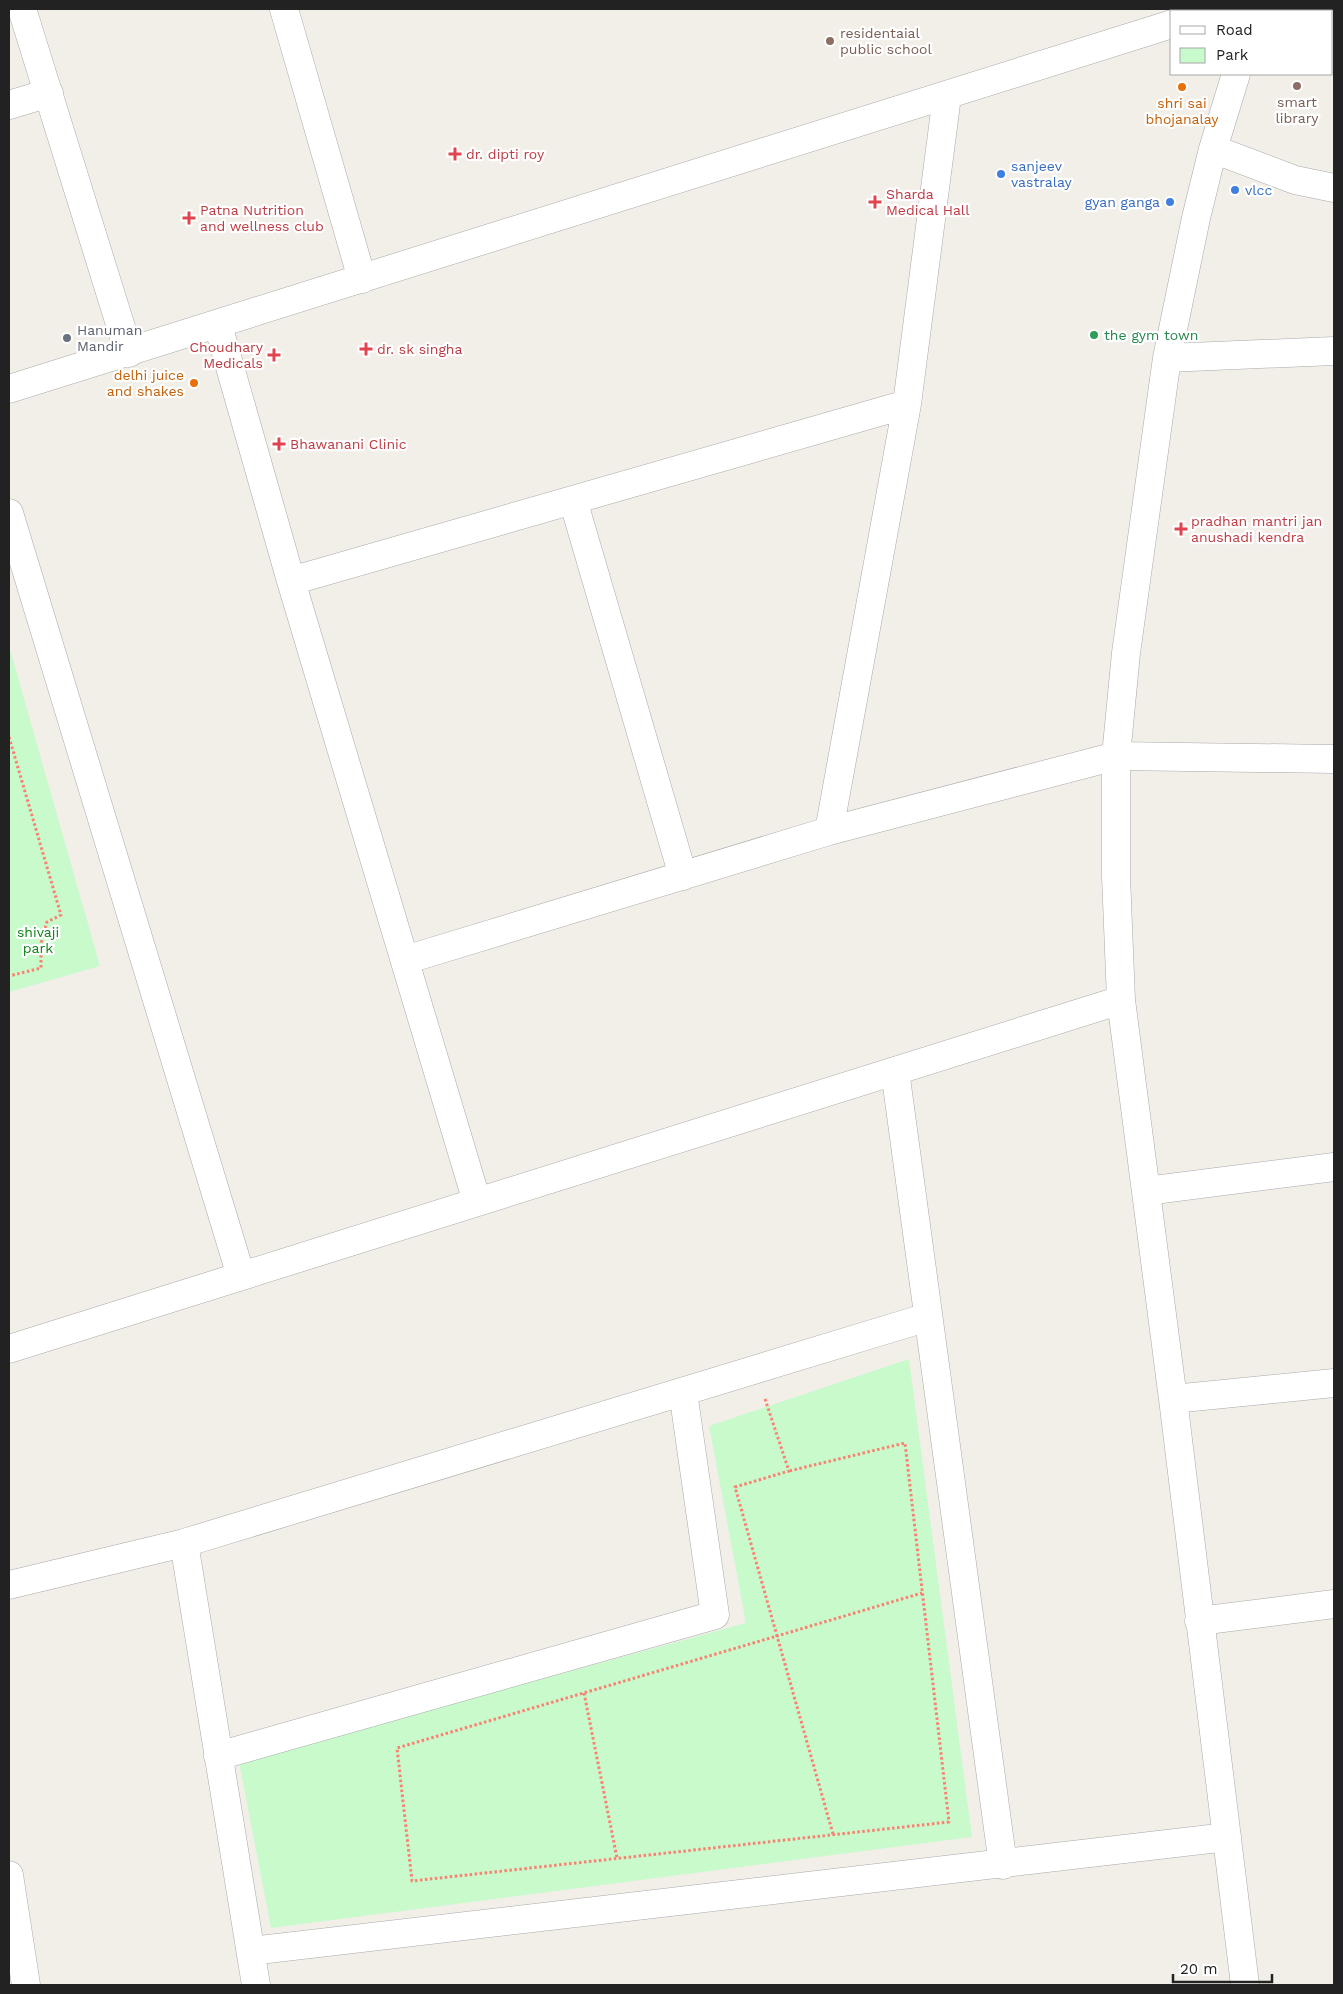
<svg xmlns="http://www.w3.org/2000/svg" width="1343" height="1994" viewBox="0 0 1343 1994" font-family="'Work Sans',sans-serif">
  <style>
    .park { fill: #c8facc }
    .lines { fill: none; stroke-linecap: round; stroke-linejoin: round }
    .minor-casing { stroke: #a9a9a9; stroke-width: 29 }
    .path { stroke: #fa8072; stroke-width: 3; stroke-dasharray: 2.5 2.5; stroke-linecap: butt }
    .minor { stroke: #fff; stroke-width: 28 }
    .education-dot { fill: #8d6e63; stroke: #fff; stroke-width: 2 }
    .food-dot { fill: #e8710a; stroke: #fff; stroke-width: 2 }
    .health-dot { fill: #e0444e; stroke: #fff; stroke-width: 2 }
    .shop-dot { fill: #3f7fe0; stroke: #fff; stroke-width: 2 }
    .leisure-dot { fill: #2e9e5b; stroke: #fff; stroke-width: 2 }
    .worship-dot { fill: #6b7280; stroke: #fff; stroke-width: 2 }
    .labels { text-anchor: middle; stroke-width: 4.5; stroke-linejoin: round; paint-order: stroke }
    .education-label { font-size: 14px; fill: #785e54; stroke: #fff; text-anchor: start }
    .food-label { font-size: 14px; fill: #c56008; stroke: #fff }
    .health-label { font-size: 14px; fill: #be3a42; stroke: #fff; text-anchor: start }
    .shop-label { font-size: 14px; fill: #366cbe; stroke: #fff; text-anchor: start }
    .worship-label { font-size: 14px; fill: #5b616d; stroke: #fff; text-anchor: start }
    .leisure-label { font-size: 14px; fill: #27864d; stroke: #fff; text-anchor: start }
    .park-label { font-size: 14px; fill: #0c8416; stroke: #fff }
  </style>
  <rect width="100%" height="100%" fill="#f2efe9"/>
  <path class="park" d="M9 646 100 966 9 992Z
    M909 1359 972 1837 271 1928 239 1762 746 1623 709 1426Z"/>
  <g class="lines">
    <g class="minor-casing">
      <path id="minor" d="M22 9 129 353
        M284 9 362 279
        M1212 11 1220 9
        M1253 11 1254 9
        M1236 74 1213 149 1196 218 1167 358 1126 653 1116 756V876L1121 1000 1173 1399 1245 1985
        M9 105 49 93
        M1213 149 1295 180 1334 188
        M218 325 291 581 477 1202
        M1167 358 1334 351
        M9 389 1172 24
        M573 500 683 876
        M9 513 241 1276
        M291 581 907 404
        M829 831 907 404 947 96
        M405 960 829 831 1116 756 1334 759
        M895 1071 1003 1865
        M1146 1191 1334 1167
        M9 1349 1121 1000
        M1173 1399 1334 1383
        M184 1543 256 1985
        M9 1585 184 1543 928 1317
        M1199 1621 1334 1604
        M218 1756 715 1615 683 1392
        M9 1875 26 1985
        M251 1951 1227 1837"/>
    </g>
    <path class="path" d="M9 737 61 915 47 922 41 943V968L9 976
      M765 1399 789 1471 735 1487 777 1636 397 1748 412 1881 949 1822 905 1443 789 1471
      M584 1693 617 1858
      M833 1834 777 1636 922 1593"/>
    <use href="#minor" class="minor"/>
  </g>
  <g class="education-dot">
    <circle cx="830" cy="41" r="5"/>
    <circle cx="1297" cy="86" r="5"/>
  </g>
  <g class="food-dot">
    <circle cx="1182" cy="87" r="5"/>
    <circle cx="194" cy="383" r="5"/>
  </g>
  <g class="health-dot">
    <path d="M452.5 146.5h5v5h5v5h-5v5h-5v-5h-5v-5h5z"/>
    <path d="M872.5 194.5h5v5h5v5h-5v5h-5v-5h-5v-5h5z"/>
    <path d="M186.5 210.5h5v5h5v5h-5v5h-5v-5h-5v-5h5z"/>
    <path d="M363.5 341.5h5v5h5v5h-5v5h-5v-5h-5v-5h5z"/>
    <path d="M271.5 347.5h5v5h5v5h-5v5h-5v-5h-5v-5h5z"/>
    <path d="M276.5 436.5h5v5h5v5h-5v5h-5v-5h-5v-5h5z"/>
    <path d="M1178.5 521.5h5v5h5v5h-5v5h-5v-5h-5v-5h5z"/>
  </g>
  <g class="shop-dot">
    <circle cx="1001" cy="174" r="5"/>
    <circle cx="1235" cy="190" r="5"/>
    <circle cx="1170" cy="202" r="5"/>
  </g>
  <circle class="leisure-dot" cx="1094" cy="335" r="5"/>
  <circle class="worship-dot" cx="67" cy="338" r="5"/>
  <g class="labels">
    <g class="education-label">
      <text x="840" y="38">residentaial<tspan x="840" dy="16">public school</tspan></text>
      <text x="1297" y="107" text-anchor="middle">smart<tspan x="1297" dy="16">library</tspan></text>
    </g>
    <g class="food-label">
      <text x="1182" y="108">shri sai<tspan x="1182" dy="16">bhojanalay</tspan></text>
      <text x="184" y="380" text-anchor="end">delhi juice<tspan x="184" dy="16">and shakes</tspan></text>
    </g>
    <g class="health-label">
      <text x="466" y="159">dr. dipti roy</text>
      <text x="886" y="199">Sharda<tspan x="886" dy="16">Medical Hall</tspan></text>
      <text x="200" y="215">Patna Nutrition<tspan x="200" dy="16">and wellness club</tspan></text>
      <text x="263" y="352" text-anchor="end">Choudhary<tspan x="263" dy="16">Medicals</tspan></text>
      <text x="377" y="354">dr. sk singha</text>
      <text x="290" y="449">Bhawanani Clinic</text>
      <text x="1191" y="526">pradhan mantri jan<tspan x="1191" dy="16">anushadi kendra</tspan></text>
    </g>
    <g class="shop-label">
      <text x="1011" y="171">sanjeev<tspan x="1011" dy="16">vastralay</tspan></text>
      <text x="1245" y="195">vlcc</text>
      <text x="1160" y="207" text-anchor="end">gyan ganga</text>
    </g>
    <g class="worship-label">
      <text x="77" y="335">Hanuman<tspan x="77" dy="16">Mandir</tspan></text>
    </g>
    <g class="leisure-label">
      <text x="1104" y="340">the gym town</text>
    </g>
    <g class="park-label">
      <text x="38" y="937">shivaji<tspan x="38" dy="16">park</tspan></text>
    </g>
  </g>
  <rect width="1343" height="1994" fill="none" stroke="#222222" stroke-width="20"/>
  <rect x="1170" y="10" width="162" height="65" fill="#ffffff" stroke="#a7a7a7"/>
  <rect x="1180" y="26" width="25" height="8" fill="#ffffff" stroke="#a7a7a7"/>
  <text x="1216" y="35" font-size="15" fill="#222222">Road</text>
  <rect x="1180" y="48" width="25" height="15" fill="#c8facc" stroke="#a7a7a7"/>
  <text x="1216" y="60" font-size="15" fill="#222222">Park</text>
  <path d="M1173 1974v8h99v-8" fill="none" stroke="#222222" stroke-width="2.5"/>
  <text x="1180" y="1974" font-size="15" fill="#222222" stroke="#ffffff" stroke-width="4" paint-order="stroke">20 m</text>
</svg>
